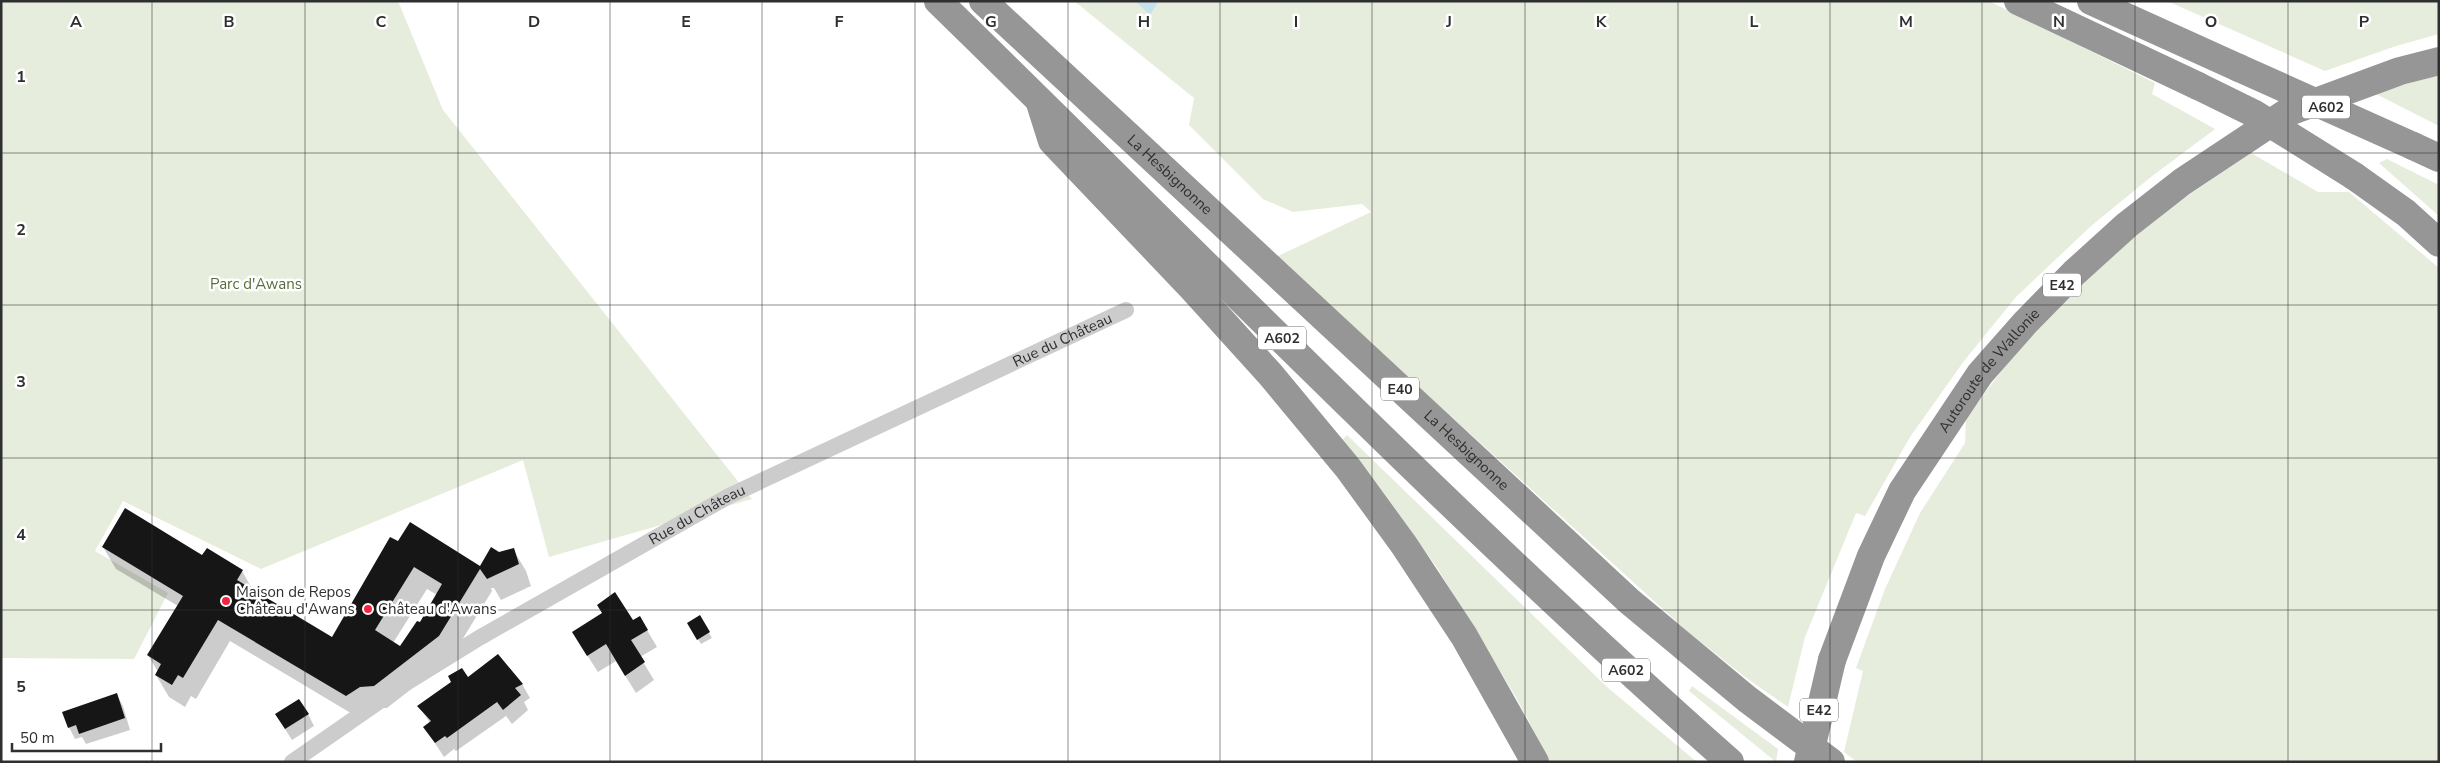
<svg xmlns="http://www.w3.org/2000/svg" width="2440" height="763" viewBox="0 0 2440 763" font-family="'Nunito Sans',sans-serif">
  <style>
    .green { fill: #e6eddc }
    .water { fill: #c6e2ee }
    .shadow { fill: #0003; fill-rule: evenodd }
    .building { fill: #161616; fill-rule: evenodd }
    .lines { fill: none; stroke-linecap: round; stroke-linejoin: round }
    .minor { stroke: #ccc; stroke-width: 16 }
    .motorway { stroke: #969696; stroke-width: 28 }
    .motorway-bridge { stroke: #969696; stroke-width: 28 }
    .grid { fill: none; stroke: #2f2f2f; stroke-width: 1; stroke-opacity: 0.55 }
    .poi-dot { fill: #f22441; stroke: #fff; stroke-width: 2 }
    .labels { text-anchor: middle; stroke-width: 5; stroke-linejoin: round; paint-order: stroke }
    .shield { fill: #fff; stroke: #6d6d6d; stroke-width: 1 }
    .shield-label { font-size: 14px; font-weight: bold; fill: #2f2f2f }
    .street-label { font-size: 15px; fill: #2f2f2f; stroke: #fff }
    .park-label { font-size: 15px; fill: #556e39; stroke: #fff }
    .poi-label { font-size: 15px; fill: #2f2f2f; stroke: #fff; text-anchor: start }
    .grid-label { font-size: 16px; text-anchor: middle; font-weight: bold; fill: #2f2f2f; stroke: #fff; stroke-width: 5; stroke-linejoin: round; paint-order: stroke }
  </style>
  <rect width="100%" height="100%" fill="#fff"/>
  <path class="green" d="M1 1H398L443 110 752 499 549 557 523 460 261 569 123 501 95 551 168 593 134 659 1 658Z
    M1074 1H1135L1150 14 1159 1H1989L2155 83 2152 94 2215 129 2151 177 2091 226 2016 297 1964 361 1910 437 1865 516 1856 513 1805 637 1788 707 1745 677 1687 631 1276 257 1371 212 1362 204 1293 212 1263 199 1189 125 1194 98Z
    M2167 1H2439V34L2396 46 2325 71Z
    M2439 73V126L2376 94Z
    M2251 153 2318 192H2349L2439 268V762H1857L1844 752 1863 671 1856 668 1885 589 1920 513 1965 443 1966 418 2025 340 2091 271 2165 211Z
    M2387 159 2439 185V216L2379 163Z
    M1347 435 1607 687 1697 762H1550L1517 699 1436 566 1342 440Z
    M1692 686 1778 749 1776 762 1689 691Z"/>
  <path class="water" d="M1135 1H1159L1150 15Z"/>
  <path class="shadow" d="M391 539 481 568 499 553 513 549 526 571 531 586 501 600 494 588H491L492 591 451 658 387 708H373L359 718 230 641 196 699 191 696 185 707 169 697 156 675 158 672 148 655 178 606 116 569 103 547 203 557 242 571 254 592 332 639ZM427 589 437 595 421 624 401 647 393 643Z
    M699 617 712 638 701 644 688 623Z
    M633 621 647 630 657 647 640 657 654 680 636 693 616 661 598 672 583 649Z
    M468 679 522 684 530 698 524 702 528 710 512 724 506 716 456 751 454 749 444 757 425 728 430 723 419 706Z
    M117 695 123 706 130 730 86 744 82 737 75 739 69 727Z
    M308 714 314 726 292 740 283 726Z"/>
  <path class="building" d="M125 508 202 555 207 548 243 570 237 580 332 637 390 537 398 541 410 522 480 566 491 547 499 552 514 548 519 564 487 579 480 569 439 636 374 686 360 687 346 696 218 620 183 678 178 675 172 685 155 675 161 664 147 655 183 596 102 547ZM414 567 442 584 420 622 417 621 400 646 375 630Z
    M615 592 633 620 640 616 648 630 631 640 645 662 625 676 606 644 587 656 572 632 602 613 597 605Z
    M700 615 710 632 697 640 687 623Z
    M498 654 523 684 515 688 521 695 503 710 497 702 447 738 445 736 435 743 423 727 431 721 417 706 451 682 448 676 462 668 468 677Z
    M117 693 125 718 79 734 76 725 68 728 62 712Z
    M299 699 309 714 285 729 275 714Z"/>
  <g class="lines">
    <path class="minor" id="s1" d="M292 762 403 685 479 638 729 496 1126 310"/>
    <g class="motorway">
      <path d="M938 1C1200 256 1455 519 1730 762"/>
      <path id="s2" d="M983 1 1629 601 1747 699 1831 762"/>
      <path d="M2018 1 2198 86"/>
      <path d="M2091 1 2239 68"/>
      <path d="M1040 103 1052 141 1193 289 1270 374 1348 468 1404 545 1464 636 1535 762"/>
      <path d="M2413 146 2439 158"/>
      <path d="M2354 176 2406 213 2439 243"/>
      <path id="s3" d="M1832 660 1871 556 1902 491 1980 374 2025 323 2074 273 2127 225 2182 182 2286 113 2400 71 2439 61"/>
    </g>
    <path class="motorway-bridge" d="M2239 68 2413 146
      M2198 86 2253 113 2354 176
      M1808 762 1832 660"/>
  </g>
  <path class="grid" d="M152 1V762M305 1V762M458 1V762M610 1V762M762 1V762M915 1V762M1068 1V762M1220 1V762M1372 1V762M1525 1V762M1678 1V762M1830 1V762M1982 1V762M2135 1V762M2288 1V762M1 153H2439M1 305H2439M1 458H2439M1 610H2439"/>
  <g class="poi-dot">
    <circle cx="226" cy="601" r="5"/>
    <circle cx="368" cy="609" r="5"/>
  </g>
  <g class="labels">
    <g class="shield">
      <rect x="2302" y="95.5" width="48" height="23" rx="4"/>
      <rect x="2043" y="273.5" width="38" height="23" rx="4"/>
      <rect x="1258" y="326.5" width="48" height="23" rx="4"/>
      <rect x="1381" y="377.5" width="38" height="23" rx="4"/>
      <rect x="1602" y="658.5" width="48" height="23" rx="4"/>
      <rect x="1800" y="698.5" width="38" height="23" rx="4"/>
    </g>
    <g class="shield-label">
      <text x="2326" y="112">A602</text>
      <text x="2062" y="290">E42</text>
      <text x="1282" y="343">A602</text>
      <text x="1400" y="394">E40</text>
      <text x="1626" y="675">A602</text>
      <text x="1819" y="715">E42</text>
    </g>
    <g class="street-label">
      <text dy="5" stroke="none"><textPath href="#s2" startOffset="255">La Hesbignonne</textPath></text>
      <text dy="5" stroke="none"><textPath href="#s1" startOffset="880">Rue du Château</textPath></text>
      <text dy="5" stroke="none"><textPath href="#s3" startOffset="332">Autoroute de Wallonie</textPath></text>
      <text dy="5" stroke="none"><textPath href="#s2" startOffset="660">La Hesbignonne</textPath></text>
      <text dy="5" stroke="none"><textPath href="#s1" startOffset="475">Rue du Château</textPath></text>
    </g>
    <g class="park-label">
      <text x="256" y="289">Parc d'Awans</text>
    </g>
    <g class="poi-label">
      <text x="236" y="597">Maison de Repos<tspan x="236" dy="17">Château d'Awans</tspan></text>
      <text x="378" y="614">Château d'Awans</text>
    </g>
  </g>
  <g class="grid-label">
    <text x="76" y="27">A</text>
    <text x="229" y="27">B</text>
    <text x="381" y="27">C</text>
    <text x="534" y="27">D</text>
    <text x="686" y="27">E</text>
    <text x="839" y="27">F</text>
    <text x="991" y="27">G</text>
    <text x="1144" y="27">H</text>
    <text x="1296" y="27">I</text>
    <text x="1449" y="27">J</text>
    <text x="1601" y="27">K</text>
    <text x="1754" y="27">L</text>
    <text x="1906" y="27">M</text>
    <text x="2059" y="27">N</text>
    <text x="2211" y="27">O</text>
    <text x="2364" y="27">P</text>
    <text x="21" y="82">1</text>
    <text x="21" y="235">2</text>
    <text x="21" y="387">3</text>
    <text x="21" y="540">4</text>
    <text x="21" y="692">5</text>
  </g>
  <rect width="2440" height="763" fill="none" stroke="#2f2f2f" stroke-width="5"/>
  <path d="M12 743v8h149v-8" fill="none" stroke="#2f2f2f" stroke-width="2.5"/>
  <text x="20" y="743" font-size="15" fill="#2f2f2f" stroke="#ffffff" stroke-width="4" paint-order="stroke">50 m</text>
</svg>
